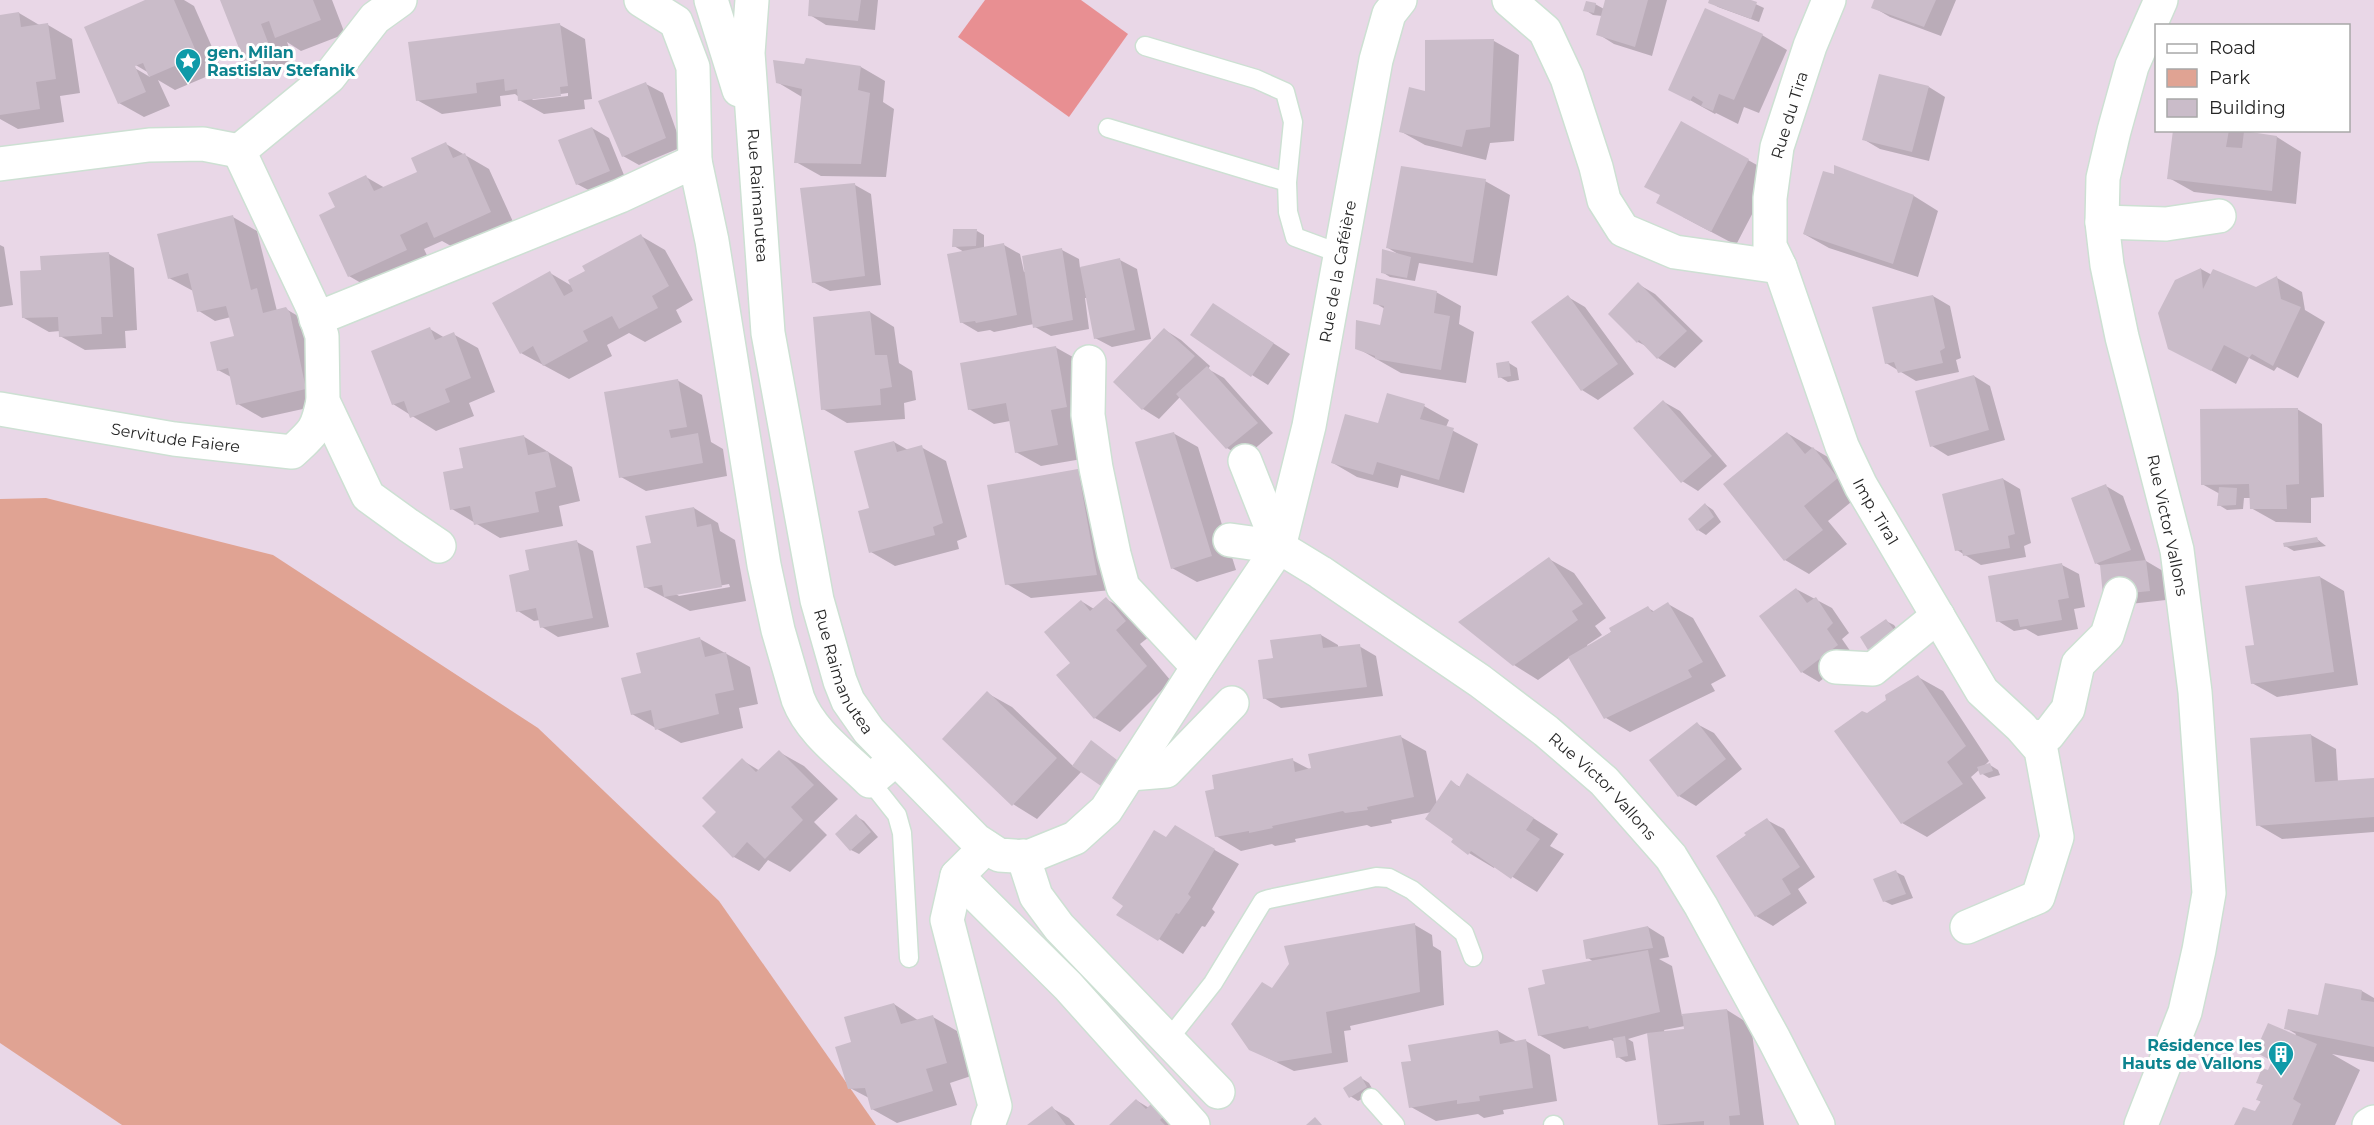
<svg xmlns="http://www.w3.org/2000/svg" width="2374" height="1125" viewBox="0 0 2374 1125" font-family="Montserrat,sans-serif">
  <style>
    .green { fill: #e0a393 }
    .pitch { fill: #e88f92 }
    .shadow { fill: #0003; fill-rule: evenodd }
    .building { fill: #cabcc9 }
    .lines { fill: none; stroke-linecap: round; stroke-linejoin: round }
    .lane-casing { stroke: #cde0d3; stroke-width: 21 }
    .street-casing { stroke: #cde0d3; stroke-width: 36 }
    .lane { stroke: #fff; stroke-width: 18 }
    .street { stroke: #fff; stroke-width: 33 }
    .labels { text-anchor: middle; stroke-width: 6; stroke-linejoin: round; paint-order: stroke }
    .culture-label { font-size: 16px; font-weight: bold; fill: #0d838f; stroke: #fff; text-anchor: start }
    .street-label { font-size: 16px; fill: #262626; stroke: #fff }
  </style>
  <rect width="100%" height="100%" fill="#e9d7e7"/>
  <path class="green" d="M46 498 273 555 538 728 719 901 876 1125H122L0 1043V499Z"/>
  <path class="pitch" d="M985 0H1081L1128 34 1069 117 958 37Z"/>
  <path class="shadow" d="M149 0H184L194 6 222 70 175 90 158 80 170 106 144 117 119 103 86 28ZM129 61 149 73 150 77 128 64Z
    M222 0H332L345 34 301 51 287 42 295 64 270 74 245 60Z
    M810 0H878L875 30 826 25 810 15Z
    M1607 0H1667L1652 56 1614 44 1598 34 1602 16 1593 15 1585 10 1595 4 1604 9Z
    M1710 0H1747L1764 8 1759 22 1718 7 1710 2Z
    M1876 0H1956L1941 36 1890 17 1873 7Z
    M19 13 41 26 48 25 72 39 80 93 60 96 64 122 18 129 0 119V16Z
    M560 25 585 39 592 99 584 100 585 109 544 114 519 100V97L515 94 500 96 501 106 442 114 417 100ZM568 93V96L533 100 531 98Z
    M1762 35 1787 50 1759 113 1744 107 1738 124 1716 113 1715 114 1670 89Z
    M1494 41 1519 55 1514 141 1490 143 1486 160 1425 145 1400 131 1426 93V42Z
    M805 66 861 67 885 81 883 102 894 109 886 177 821 176 796 162 802 97 777 82Z
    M646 84 663 93 682 147 639 165 623 156Z
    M1929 87 1945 97 1929 161 1880 149 1863 139Z
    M592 128 609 138 626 180 594 193 577 184Z
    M2175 130H2251L2250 134 2277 137 2301 152 2296 204 2194 192 2169 178Z
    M446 144 489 169 515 226 460 251 442 241 424 249 431 264 373 290 349 276 337 208 366 177 385 188 419 172Z
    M1748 160 1773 174 1736 245 1683 217Z
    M1836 167 1914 196 1938 211 1918 277 1829 248 1804 234 1836 176Z
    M1485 181 1510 195 1497 276 1419 263 1415 281 1390 277 1382 272 1398 254 1388 248Z
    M855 185 871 194 881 285 830 291 813 282Z
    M233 217 257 231 277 311 286 309 303 319 330 403 262 418 238 404 231 377 218 370 236 337 231 317 215 321 199 311 195 292 169 278Z
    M977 231 984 235V248L1004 245 1020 254 1024 272 1062 250 1079 259 1080 268 1120 260 1137 269 1151 339 1112 347 1095 338 1087 298H1085L1089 329 1051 336 1035 327 1034 324 994 332 990 330 978 332 961 322 964 252 954 246Z
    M641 236 665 250 693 300 676 310 682 322 645 342 629 333 607 345 612 356 569 379 521 353 550 273 572 286Z
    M0 245 4 247 13 305 0 307Z
    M109 254 134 268 137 330 125 331 126 348 85 350 60 336V331L49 332 24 318 43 271Z
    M2201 269 2212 275 2256 288 2277 278 2302 292 2305 310 2325 322 2298 378 2277 367 2274 371 2249 358 2236 384 2170 348 2176 281Z
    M1638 284 1655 294 1703 341 1675 368 1658 358 1648 347 1638 342Z
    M1436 292 1461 306 1459 324 1474 332 1466 383 1401 373 1357 348 1381 327 1385 309 1375 303Z
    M1933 296 1950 306 1961 358 1956 360 1959 372 1916 381 1886 363Z
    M1568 297 1585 307 1634 374 1598 400 1582 390Z
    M870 312 894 327 899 363 912 371 916 400 904 403 905 419 847 423 823 409Z
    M1230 315 1290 354 1268 385 1252 375Z
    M430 329 445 338 453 334 478 348 495 392 469 403 474 416 436 431 393 404Z
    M1165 330 1181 340 1210 366 1208 369 1224 378 1273 433 1244 458 1227 448 1180 397 1159 419 1143 409 1115 382Z
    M1055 347 1080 361 1082 459 1041 466 1016 452 1010 421 994 424 969 409Z
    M1509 363 1517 368 1519 380 1508 382 1500 377Z
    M1974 376 1990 386 2005 440 1948 456 1932 446Z
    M677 380 702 395 711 442 723 449 727 476 646 491 621 477Z
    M1664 402 1680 411 1727 466 1698 491 1682 481Z
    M1424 406 1449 420 1446 427 1478 444 1464 493 1401 475 1398 488 1357 477 1333 463 1379 425Z
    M2297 409 2322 424 2324 497 2311 498V523L2276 522 2251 508V498H2244L2243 509 2227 510 2219 505 2220 494 2202 484Z
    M1173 433 1198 447 1236 570 1197 582 1172 568Z
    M1787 433 1838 463 1862 493 1828 521 1847 544 1809 574 1785 560Z
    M523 436 572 467 580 501 559 506 563 526 500 538 452 509 465 469Z
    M894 442 908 450 921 447 946 461 967 537 957 541 959 549 895 566 871 552V509Z
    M1078 470 1102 484 1121 589 1031 598 1007 584Z
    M2003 479 2020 489 2031 543 2024 546 2026 557 1981 565 1957 550Z
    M2106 486 2123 496 2146 561 2163 571 2166 600 2121 605 2101 566 2096 563Z
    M1706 505 1713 510 1721 522 1706 535 1698 530Z
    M694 508 718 523 720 531 735 540 746 601 690 611 645 587 652 545ZM729 584 730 587 679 596 676 594Z
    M2317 539 2326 546 2294 551 2285 546Z
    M577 542 593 551 609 627 558 637 542 627 540 620 534 621 518 611 531 572Z
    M1549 559 1574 573 1606 618 1595 626 1602 635 1587 645 1588 647 1648 608 1655 612 1668 604 1693 618 1726 676 1711 684 1715 691 1630 732 1606 718 1570 657 1538 680 1514 665Z
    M2062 565 2079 574 2085 607 2074 609 2078 629 2038 636 2026 629 2014 631 1998 621Z
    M2320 577 2344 591 2358 685 2277 697 2252 683Z
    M1796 589 1832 608 1849 633 1842 639 1853 655 1819 682 1802 672Z
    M1106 599 1130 613 1150 636 1140 644 1171 681 1120 732 1095 718 1072 663 1081 601 1094 609Z
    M1886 621 1894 625 1902 636 1877 653 1869 649Z
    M1321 635 1338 645V648L1359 646 1376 656 1383 696 1281 708 1264 698 1274 659Z
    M700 639 750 667 758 704 739 708 743 728 681 743 632 714 643 674Z
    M1918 677 1943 691 1989 761 1983 767 1990 765 1998 770 2000 775 1989 778 1981 773 1980 769 1971 777 1986 798 1927 837 1902 823 1868 715Z
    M987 693 1012 707 1074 767 1099 747 1124 766 1109 789 1082 771 1037 819 1013 804Z
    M1697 724 1714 733 1742 769 1696 806 1679 796 1651 760Z
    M2311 735 2336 749 2338 782 2374 780V832L2282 839 2258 825Z
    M1401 737 1426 751 1437 804 1451 782 1460 787 1467 775 1558 834 1550 846 1564 854 1537 892 1495 866 1494 868 1469 853 1432 812 1391 820 1392 823 1371 827 1367 825 1295 839 1296 842 1275 846 1272 844 1241 851 1216 836 1292 760 1311 770Z
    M779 752 804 766 838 799 814 822 827 835 790 872 768 860 759 871 734 857 719 812 742 760 760 771Z
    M856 816 864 821 878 837 859 854 851 850Z
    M1767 820 1784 829 1815 877 1798 889 1807 903 1773 926 1756 916 1718 856Z
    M1175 827 1239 864 1212 909 1215 912 1205 927 1202 926 1183 954 1119 914Z
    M1896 872 1904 876 1913 898 1892 905 1884 901Z
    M1415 925 1432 935 1433 946 1441 951 1444 1005 1350 1026 1351 1030 1344 1031 1348 1062 1294 1071 1250 1049 1273 990Z
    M1648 927 1664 937 1669 957 1659 959 1672 966 1682 1016 1727 1010 1751 1025 1764 1125H1660L1648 1033 1628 1039 1633 1042 1636 1060 1626 1062 1618 1057 1615 1042 1611 1040 1564 1049 1539 1035 1547 985 1594 962 1588 958ZM1685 1026V1030L1665 1033 1664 1030Z
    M2326 985 2362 991 2374 998V1062L2332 1054 2360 1070 2335 1125H2236L2256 1113 2263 1103 2258 1100 2264 1086 2258 1082 2269 1072 2296 1034 2286 1028 2319 1017Z
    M894 1004 919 1021 933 1017 957 1031 971 1076 950 1083 957 1105 897 1123 872 1109 869 1098 850 1088Z
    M1498 1031 1517 1042 1526 1041 1550 1055 1557 1101 1503 1110 1504 1114 1484 1118 1478 1114 1436 1121 1411 1107 1413 1062Z
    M1361 1078 1369 1083 1374 1092 1358 1101 1350 1096Z
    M1136 1100 1149 1108 1181 1125H1111Z
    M1052 1108 1069 1118 1075 1125H1029Z"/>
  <path class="building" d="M145 0H174L198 56 149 77 143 63 135 66 146 92 118 104 84 27Z
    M220 0H313L321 20 275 38 269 21 261 24 271 50 244 61Z
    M809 0H861L858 21 808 16Z
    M1605 0H1648L1635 47 1596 35Z
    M1709 0H1751L1757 2 1751 19 1708 3Z
    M1874 0H1936L1924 27 1871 8Z
    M1586 1 1596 3 1594 13 1583 11Z
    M1705 8 1763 34 1734 100 1719 94 1713 111 1701 106 1703 102 1693 96 1690 101 1668 90Z
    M19 12 21 27 48 23 56 79 36 82 40 109 0 115V15Z
    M560 23 568 86 560 87 561 96 518 101 517 89 505 91 504 79 476 83 477 93 416 101 408 42Z
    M1494 39 1490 127 1466 130 1462 147 1399 132 1409 87 1425 91V40Z
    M806 58 861 66 858 90 870 93 861 164 794 163 802 89 776 83 773 60 804 64Z
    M1879 74 1929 86 1912 152 1862 140Z
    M646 82 666 138 622 157 598 101Z
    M1681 121 1749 159 1711 232 1656 203 1660 195 1644 187Z
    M592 127 610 171 576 185 558 140Z
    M2173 130H2229L2226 147 2242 148 2244 131 2277 136 2272 191 2167 179Z
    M446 142 453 158 465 153 491 212 434 238 427 222 400 235 407 250 348 277 319 215 335 207 328 193 366 175 374 191 417 172 411 158Z
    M1834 165 1914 195 1893 264 1803 234 1823 171 1834 174Z
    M1401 166 1486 179 1473 263 1386 248Z
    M855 183 865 276 812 283 800 188Z
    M233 215 251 290 257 288 263 313 286 307 290 313 306 389 236 405 228 368 217 371 210 342 234 336 226 306 197 312 188 273 168 279 157 234Z
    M953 229H977L976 246 952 247Z
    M641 234 669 286 652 296 658 308 619 329 612 316 583 331 588 341 543 366 533 346 520 354 492 303 550 271 564 296 573 291 568 280 585 271 582 266Z
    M1004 243 1017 315 976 323 975 321 960 323 947 254Z
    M1062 248 1073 320 1033 328 1022 256Z
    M1382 249 1411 257 1407 278 1381 273Z
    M109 252 113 317H101L102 334 59 337 58 317 22 318 20 271 41 270 40 256Z
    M1120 258 1135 330 1094 339 1080 267Z
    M2201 268 2203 289 2213 269 2256 287 2277 276 2281 299 2301 307 2273 366 2252 354 2249 358 2224 345 2211 371 2168 349 2158 313 2175 280Z
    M1376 278 1437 291 1434 313 1450 316 1441 370 1375 359V356L1355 349 1356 320 1380 325 1384 306 1373 304Z
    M1638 282 1687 331 1657 359 1639 340 1637 343 1608 314Z
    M1568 295 1618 364 1581 391 1531 322Z
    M1933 295 1945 348 1940 351 1943 363 1898 373 1894 362 1885 364 1872 307Z
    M1213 303 1274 343 1251 377 1190 335Z
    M870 311 875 355H887L892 387 880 389 881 405 821 410 813 317Z
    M430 327 435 340 454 332 471 378 445 389 450 402 410 418 404 401 392 405 371 351Z
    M1164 328 1195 356 1142 410 1113 382Z
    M1056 346 1067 407 1051 410 1058 445 1015 453 1006 403 968 410 960 363Z
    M1509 361 1511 376 1498 378 1496 363Z
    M1207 366 1258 423 1226 449 1176 394Z
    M1974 375 1989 430 1930 447 1915 391Z
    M678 379 687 427 669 430 671 438 698 433 703 463 619 478 604 392Z
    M1387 393 1425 404 1420 419 1454 428 1439 480 1377 462 1373 475 1331 463 1345 414 1378 423Z
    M1663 400 1712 456 1681 483 1633 428Z
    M2298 408 2299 484 2286 485 2287 509H2250L2249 484 2201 485 2200 409Z
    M1174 432 1212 556 1171 569 1135 442Z
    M1787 432 1805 454 1813 447 1838 478 1804 506 1823 530 1784 561 1723 484Z
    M524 435 528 455 548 451 556 487 535 492 539 512 474 525 470 506 450 510 443 472 463 468 459 448Z
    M894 441 897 452 922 445 943 523 933 527 935 535 869 553 858 511 869 508 854 451Z
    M1078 469 1097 575 1005 585 987 485Z
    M2003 478 2015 534 2008 536 2010 548 1963 556 1962 550 1955 551 1942 494Z
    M2106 484 2131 550 2095 564 2071 498Z
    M2219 487 2237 488 2236 505 2217 506Z
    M1705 503 1714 517 1697 531 1688 519Z
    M694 507 697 527 711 524 722 587 664 597 662 585 644 588 636 546 651 543 645 516Z
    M2317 537 2319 542 2284 547 2283 543Z
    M577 540 593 618 540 628 536 608 516 612 509 575 529 570 525 550Z
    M1549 557 1583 604 1572 611 1578 620 1513 666 1458 622Z
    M2146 560 2150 591 2103 596 2100 565Z
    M2062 563 2069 598 2058 600 2062 620 2020 627 2018 619 1996 622 1988 576Z
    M2320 576 2334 672 2251 684 2245 646 2254 645 2245 586Z
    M1796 588 1807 603 1816 597 1833 623 1827 629 1838 645 1801 673 1759 616Z
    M1106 597 1126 621 1116 630 1147 666 1094 719 1056 675 1070 663 1044 632 1081 600 1090 611Z
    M1668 602 1703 662 1688 670 1692 677 1604 719 1568 657 1611 632 1609 628 1648 606 1652 612Z
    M1886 619 1895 631 1868 650 1860 637Z
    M1321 634 1323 648 1360 644 1367 687 1263 699 1258 660 1273 658 1270 640Z
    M700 637 705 657 726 652 734 690 715 694 719 714 655 730 651 710 631 715 621 678 641 673 636 653Z
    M1918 675 1966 746 1947 762 1963 784 1901 824 1834 731 1862 711 1867 713 1886 700 1885 695Z
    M987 691 1057 758 1012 806 942 739Z
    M1697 722 1726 759 1678 797 1649 760Z
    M2311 734 2315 782 2374 778V817L2256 826 2250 738Z
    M1401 735 1414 797 1367 807 1368 810 1345 813 1343 811 1272 826 1273 828 1249 833V831L1215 837 1205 791 1214 789 1212 775 1293 758 1295 772 1311 768 1308 754Z
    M1091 740 1117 760 1101 786 1072 766Z
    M779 750 814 785 791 807 803 820 765 859 747 842 733 858 702 826 716 812 702 798 742 758 756 772Z
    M1990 763 1993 771 1980 775 1977 767Z
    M1467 773 1534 818 1526 830 1540 839 1511 879 1471 851 1468 855 1451 842 1453 839 1425 819 1451 780 1459 787Z
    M856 814 871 832 850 851 835 834Z
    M1767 818 1800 867 1782 879 1791 894 1755 917 1716 856 1746 835 1744 833Z
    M1175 825 1215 849 1188 894 1191 897 1179 914 1176 913 1158 941 1116 915 1123 906 1112 898 1154 830 1166 837Z
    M1896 870 1906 894 1883 902 1873 879Z
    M1415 923 1420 992 1326 1012 1332 1053 1276 1062 1249 1050 1231 1024 1262 982 1272 988 1289 964 1284 946Z
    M1648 926 1653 948 1586 959 1583 940Z
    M1648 950 1660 1012 1589 1029 1588 1026 1538 1036 1528 988 1545 984 1542 970Z
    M2325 983 2362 990 2361 1000 2374 1002V1047L2284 1029 2288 1009 2318 1015Z
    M894 1003 901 1024 933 1015 947 1063 926 1069 933 1091 871 1110 865 1088 848 1089 835 1047 851 1042 844 1017Z
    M1727 1009 1740 1115 1729 1116 1730 1125H1704V1121L1658 1125 1647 1033 1684 1029 1682 1014Z
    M2268 1023 2317 1044 2293 1099 2301 1104 2292 1125H2234L2243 1107 2255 1111 2261 1101 2256 1100 2263 1085 2256 1083 2262 1068 2268 1070 2272 1061 2255 1052Z
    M1498 1030 1500 1044 1526 1039 1533 1088 1479 1096 1480 1101 1457 1104V1100L1409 1108 1401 1062 1411 1061 1408 1045Z
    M1625 1036 1628 1056 1616 1058 1613 1038Z
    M1361 1076 1367 1087 1349 1098 1343 1088Z
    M1136 1099 1146 1109 1154 1101 1166 1114 1160 1120 1165 1125H1109Z
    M1052 1106 1066 1125H1027Z
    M1315 1117 1322 1125H1306Z"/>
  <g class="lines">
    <g class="lane-casing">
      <path id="lane" d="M1145 46 1256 79 1285 92 1293 122 1287 182 1288 212 1295 237 1341 254
        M1108 128 1287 182
        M870 781 897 815 902 833 909 958
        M1168 1040 1213 983 1263 901 1269 899 1376 877 1389 878 1412 890 1464 933 1473 957
        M1371 1098 1395 1125
        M1553 1125H1554"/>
    </g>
    <g class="street-casing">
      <g id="street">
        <path d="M641 0 676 22 693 67 695 161"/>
        <path d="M711 0 739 90"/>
        <path id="s1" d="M752 0 748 53 768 333 817 600 840 681 848 701 869 731 976 840 999 855 1028 857 1075 838 1106 810 1198 667 1279 547 1309 426 1376 60 1389 14 1400 0"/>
        <path d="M1509 0 1545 31 1567 78 1596 167 1604 200 1623 230 1675 252 1780 267"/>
        <path id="s2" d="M1829 0 1810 46 1777 147 1770 198V246L1780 267 1842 446 1861 486 1982 691 2021 727 2041 750 2057 837 2038 897 1967 927"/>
        <path d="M239 151 313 308 322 336 323 401 368 496 408 525 439 546"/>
        <path d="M239 151 329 77 375 18 400 0"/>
        <path d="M0 164 149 145 203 144 239 151"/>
        <path d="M2102 222 2166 224 2219 216"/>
        <path d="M316 319 620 196 695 161 712 241 764 565 778 630 798 699C811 733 845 756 870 781L896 759"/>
        <path d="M1089 362 1088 415 1096 468 1114 554 1123 587 1198 667"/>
        <path id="s3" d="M0 409 174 439 292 452C314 432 317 430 323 401"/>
        <path d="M1245 461 1279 547"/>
        <path id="s4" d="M1230 540 1279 547 1320 572 1480 681 1546 731 1604 781 1671 857 1701 906 1774 1039 1818 1125"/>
        <path d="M1836 667 1873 669 1938 616"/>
        <path d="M2031 738 2048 735 2068 709 2078 664 2107 635 2120 594"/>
        <path d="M1130 774 1166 771 1232 703"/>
        <path d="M986 847 957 876 1068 986 1193 1125"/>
        <path d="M1023 856 1036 896 1059 927 1218 1092"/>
        <path d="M957 876 947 920 995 1106 988 1125"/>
        <path d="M2141 1125 2185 1012 2199 950 2209 893 2195 692 2177 550 2122 337 2107 265 2102 222 2103 178 2114 131 2132 66 2161 0"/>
        <path d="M2369 1125 2374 1122"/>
      </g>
    </g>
    <use href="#lane" class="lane"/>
    <use href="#street" class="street"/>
  </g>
  <defs>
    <g id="sight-pin" transform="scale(1.35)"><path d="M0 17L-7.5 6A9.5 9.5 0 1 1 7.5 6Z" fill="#0f9aa8" stroke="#fff"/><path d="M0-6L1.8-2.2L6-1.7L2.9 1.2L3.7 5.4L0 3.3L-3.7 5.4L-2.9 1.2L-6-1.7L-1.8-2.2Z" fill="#fff"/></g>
    <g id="building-pin" transform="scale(1.35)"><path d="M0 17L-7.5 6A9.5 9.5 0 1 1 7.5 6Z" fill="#0f9aa8" stroke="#fff"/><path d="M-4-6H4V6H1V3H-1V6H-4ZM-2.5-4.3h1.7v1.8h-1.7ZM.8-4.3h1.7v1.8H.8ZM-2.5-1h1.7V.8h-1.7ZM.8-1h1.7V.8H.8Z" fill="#fff"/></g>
  </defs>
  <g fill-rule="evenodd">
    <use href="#sight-pin" x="188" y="61"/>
    <use href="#building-pin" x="2281" y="1054"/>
  </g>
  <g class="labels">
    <g class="culture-label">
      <text x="207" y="58">gen. Milan<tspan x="207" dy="18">Rastislav Stefanik</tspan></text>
      <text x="2262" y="1051" text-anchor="end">Résidence les<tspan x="2262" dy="18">Hauts de Vallons</tspan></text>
    </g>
    <g class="street-label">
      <text transform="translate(1789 115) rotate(-73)" y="6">Rue du Tira</text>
      <text dy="6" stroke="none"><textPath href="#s1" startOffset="196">Rue Raimanutea</textPath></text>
      <text dy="6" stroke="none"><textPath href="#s1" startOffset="1646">Rue de la Caféière</textPath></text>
      <text dy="6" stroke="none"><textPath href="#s3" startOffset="178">Servitude Faiere</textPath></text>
      <text dy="6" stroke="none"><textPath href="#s2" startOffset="542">Imp. Tira1</textPath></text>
      <text transform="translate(2168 525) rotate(78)" y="6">Rue Victor Vallons</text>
      <text dy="6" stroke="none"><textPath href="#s1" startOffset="682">Rue Raimanutea</textPath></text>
      <text dy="6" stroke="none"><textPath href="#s4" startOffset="453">Rue Victor Vallons</textPath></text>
    </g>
  </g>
  <rect x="2155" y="24" width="195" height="108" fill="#ffffff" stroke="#a8a8a8" stroke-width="1.5"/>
  <rect x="2167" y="44" width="30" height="9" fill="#ffffff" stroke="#a8a8a8" stroke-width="1.5"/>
  <text x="2209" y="54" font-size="18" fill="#262626">Road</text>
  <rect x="2167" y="69" width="30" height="18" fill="#e0a393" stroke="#a8a8a8" stroke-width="1.5"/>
  <text x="2209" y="84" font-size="18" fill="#262626">Park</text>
  <rect x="2167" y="99" width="30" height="18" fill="#cabcc9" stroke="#a8a8a8" stroke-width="1.5"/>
  <text x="2209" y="114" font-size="18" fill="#262626">Building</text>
</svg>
